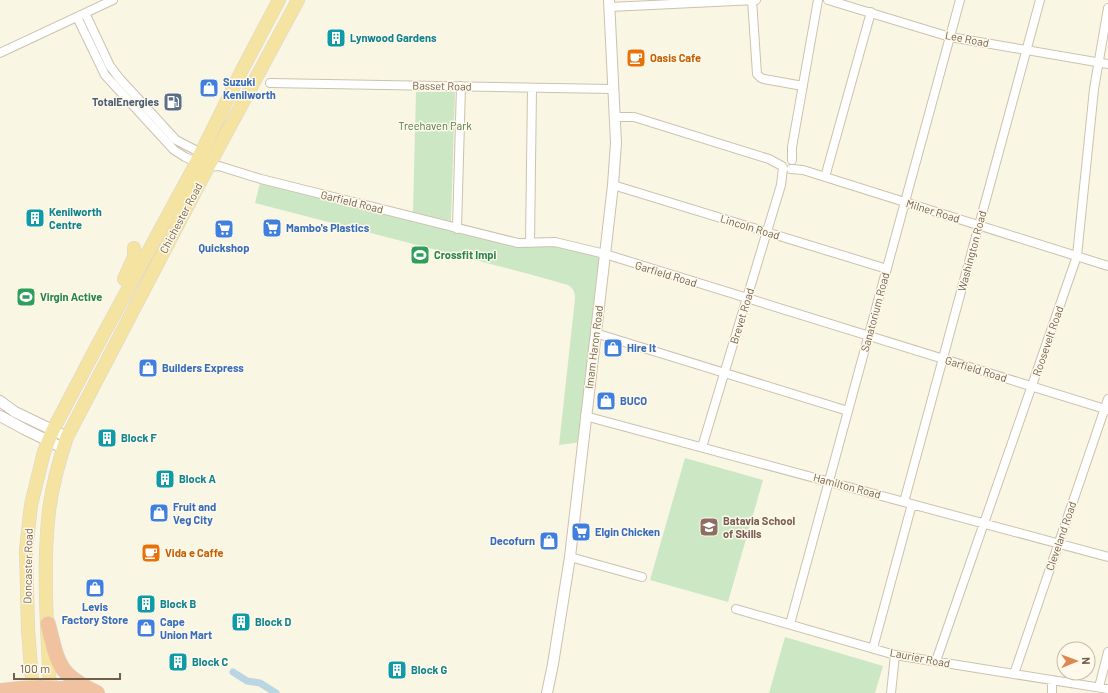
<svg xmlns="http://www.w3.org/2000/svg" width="1108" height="693" viewBox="0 0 1108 693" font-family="Barlow,sans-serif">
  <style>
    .green { fill: #cce7c4 }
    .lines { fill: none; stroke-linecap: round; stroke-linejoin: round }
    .canal { stroke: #bad6e2; stroke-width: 7 }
    .minor-casing { stroke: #cdc1af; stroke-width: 10 }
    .tertiary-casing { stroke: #cdc1af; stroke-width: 12 }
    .primary-casing { stroke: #dad5d0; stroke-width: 14 }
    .motorway-casing { stroke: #dad5d0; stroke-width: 16 }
    .minor { stroke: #fff; stroke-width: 8 }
    .tertiary { stroke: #fff; stroke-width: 10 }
    .primary { stroke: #f5e3a1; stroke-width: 13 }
    .motorway { stroke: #f0c29f; stroke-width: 15 }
    .labels { text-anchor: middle; stroke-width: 3; stroke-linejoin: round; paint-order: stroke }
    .culture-label { font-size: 11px; font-weight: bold; fill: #0d838f; stroke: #fef9ea; text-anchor: start }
    .street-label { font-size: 11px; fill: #715f4c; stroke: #fef9ea }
    .food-label { font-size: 11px; font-weight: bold; fill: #c56008; stroke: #fef9ea; text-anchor: start }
    .shop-label { font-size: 11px; font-weight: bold; fill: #366cbe; stroke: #fef9ea; text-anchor: start }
    .service-label { font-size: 11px; font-weight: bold; fill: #4e5e75; stroke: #fef9ea; text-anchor: end }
    .park-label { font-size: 11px; fill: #4f7b47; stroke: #fef9ea }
    .leisure-label { font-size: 11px; font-weight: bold; fill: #27864d; stroke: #fef9ea; text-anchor: start }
    .education-label { font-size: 11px; font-weight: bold; fill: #785e54; stroke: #fef9ea; text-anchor: start }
  </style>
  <rect width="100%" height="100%" fill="#faf6e4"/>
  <path class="green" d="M416 92H455L451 221 413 212Z
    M261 179 518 243 548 242 605 254 582 442 559 445 575 299C575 293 574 289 568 285L529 274 255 203Z
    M685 458 763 480 728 602 650 580Z
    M785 637 883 666 875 693H769Z"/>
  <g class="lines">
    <path class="canal" d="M233 672 247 681 260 683 276 693"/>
    <g class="minor-casing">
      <path id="minor" d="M752 0 757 74 761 78 764 79 803 86
        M828 0 950 37 1108 64
        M610 7 756 0
        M85 13 110 66 120 79 176 140 205 155
        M77 17 105 75 174 150 185 157 208 167 219 166 261 179 518 243 555 242 605 254 1108 410
        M0 53 113 0
        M270 83 613 89
        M615 117H634L769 159 782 166
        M792 160V147L818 0
        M791 169 803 170 1108 266
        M825 177 871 12
        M613 185 887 269
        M457 229 461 86
        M530 243 532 88
        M595 333 848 411
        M585 416 1108 557
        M702 447 781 185 783 168
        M904 502 1040 0
        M570 557 642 577
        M736 609 895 655 1108 689
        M790 624 960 0
        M873 648 912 504
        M936 661 1077 256 1094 89 1108 8
        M1014 674 1108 399
        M1099 687 1108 652
        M891 693 895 655
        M1052 693V680"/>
    </g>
    <g class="tertiary-casing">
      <path id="tertiary" d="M0 401 15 412 67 437
        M0 416 24 429 63 448
        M547 693 553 664 570 557 613 185 616 143 609 0"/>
    </g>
    <g class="primary-casing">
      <path id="primary" d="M124 279 134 257V248
        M33 693 28 630 26 550 31 505 44 452 53 430 96 348 193 169 242 70 279 0
        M50 693C48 634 42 570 49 511 52 486 59 461 67 437L208 167 298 0"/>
    </g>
    <g class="motorway-casing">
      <path id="motorway" d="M48 624C58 663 57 674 97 693
        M0 691C28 687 60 687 88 693"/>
    </g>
    <use href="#minor" class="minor"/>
    <use href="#tertiary" class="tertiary"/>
    <use href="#primary" class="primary"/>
    <use href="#motorway" class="motorway"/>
  </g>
  <defs>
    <g id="building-square" transform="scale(1)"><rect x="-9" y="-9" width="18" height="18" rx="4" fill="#0f9aa8" stroke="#fef9ea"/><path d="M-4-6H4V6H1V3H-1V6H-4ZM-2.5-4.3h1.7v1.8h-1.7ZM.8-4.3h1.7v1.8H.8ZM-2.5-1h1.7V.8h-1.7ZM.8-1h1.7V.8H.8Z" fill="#fff"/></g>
    <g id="cafe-square" transform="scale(1)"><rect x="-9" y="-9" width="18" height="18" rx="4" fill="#e8710a" stroke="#fef9ea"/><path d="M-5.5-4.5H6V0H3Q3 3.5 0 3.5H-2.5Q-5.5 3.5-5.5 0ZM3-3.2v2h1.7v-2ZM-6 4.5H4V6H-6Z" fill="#fff"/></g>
    <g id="shop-square" transform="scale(1)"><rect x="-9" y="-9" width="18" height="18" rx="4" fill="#3f7fe0" stroke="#fef9ea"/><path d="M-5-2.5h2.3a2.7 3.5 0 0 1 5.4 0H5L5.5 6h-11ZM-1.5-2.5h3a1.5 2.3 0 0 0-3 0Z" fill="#fff"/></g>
    <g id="fuel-square" transform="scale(1)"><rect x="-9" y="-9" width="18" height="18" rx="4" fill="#5c6f8a" stroke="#fef9ea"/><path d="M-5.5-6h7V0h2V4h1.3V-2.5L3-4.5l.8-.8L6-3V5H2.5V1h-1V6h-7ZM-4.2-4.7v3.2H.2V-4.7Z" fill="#fff"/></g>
    <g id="supermarket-square" transform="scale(1)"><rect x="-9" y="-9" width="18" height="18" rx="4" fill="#3f7fe0" stroke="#fef9ea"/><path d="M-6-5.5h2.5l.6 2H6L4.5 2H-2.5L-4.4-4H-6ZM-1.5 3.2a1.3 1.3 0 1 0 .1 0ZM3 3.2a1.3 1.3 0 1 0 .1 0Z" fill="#fff"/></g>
    <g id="stadium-square" transform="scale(1)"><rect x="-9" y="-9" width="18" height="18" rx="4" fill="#2e9e5b" stroke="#fef9ea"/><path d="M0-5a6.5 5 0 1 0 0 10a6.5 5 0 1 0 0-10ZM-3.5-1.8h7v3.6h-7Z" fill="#fff"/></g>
    <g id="school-square" transform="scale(1)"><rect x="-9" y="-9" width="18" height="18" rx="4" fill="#8d6e63" stroke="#fef9ea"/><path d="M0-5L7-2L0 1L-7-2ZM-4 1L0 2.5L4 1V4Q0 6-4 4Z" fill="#fff"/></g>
  </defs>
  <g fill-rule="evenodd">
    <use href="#building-square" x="336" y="38"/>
    <use href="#cafe-square" x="636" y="58"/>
    <use href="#shop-square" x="209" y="88"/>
    <use href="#fuel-square" x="173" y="102"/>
    <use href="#building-square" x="35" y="218"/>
    <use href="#supermarket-square" x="272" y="228"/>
    <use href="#supermarket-square" x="224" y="229"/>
    <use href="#stadium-square" x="420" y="255"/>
    <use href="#stadium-square" x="26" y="297"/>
    <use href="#shop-square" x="613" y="348"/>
    <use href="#shop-square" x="148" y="368"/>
    <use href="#shop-square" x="606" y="401"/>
    <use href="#building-square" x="107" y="438"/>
    <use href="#building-square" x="165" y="479"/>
    <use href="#shop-square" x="159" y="513"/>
    <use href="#school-square" x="709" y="527"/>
    <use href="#supermarket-square" x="581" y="532"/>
    <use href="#shop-square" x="549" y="541"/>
    <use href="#cafe-square" x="151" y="553"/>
    <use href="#shop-square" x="95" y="588"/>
    <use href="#building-square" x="146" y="604"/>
    <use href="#building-square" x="241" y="622"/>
    <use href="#shop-square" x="146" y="628"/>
    <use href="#building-square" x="178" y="662"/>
    <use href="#building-square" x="397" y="670"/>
  </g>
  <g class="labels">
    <g class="culture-label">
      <text x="350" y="42">Lynwood Gardens</text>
      <text x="49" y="216">Kenilworth<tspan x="49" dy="13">Centre</tspan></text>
      <text x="121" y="442">Block F</text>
      <text x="179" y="483">Block A</text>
      <text x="160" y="608">Block B</text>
      <text x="255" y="626">Block D</text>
      <text x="192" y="666">Block C</text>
      <text x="411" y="674">Block G</text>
    </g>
    <g class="street-label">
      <text transform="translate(967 39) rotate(11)" y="4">Lee Road</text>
      <text transform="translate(442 86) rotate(1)" y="4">Basset Road</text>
      <text transform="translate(352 202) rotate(14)" y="4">Garfield Road</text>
      <text transform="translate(933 211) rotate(17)" y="4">Milner Road</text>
      <text transform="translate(181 218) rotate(-62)" y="4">Chichester Road</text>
      <text transform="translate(750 227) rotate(17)" y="4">Lincoln Road</text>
      <text transform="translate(972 251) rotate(-75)" y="4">Washington Road</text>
      <text transform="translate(666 274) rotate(17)" y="4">Garfield Road</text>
      <text transform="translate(875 312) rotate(-75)" y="4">Sanatorium Road</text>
      <text transform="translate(742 316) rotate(-73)" y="4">Brevet Road</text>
      <text transform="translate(1048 341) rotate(-71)" y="4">Roosevelt Road</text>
      <text transform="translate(594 347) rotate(-83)" y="4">Imam Haron Road</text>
      <text transform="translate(976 369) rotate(17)" y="4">Garfield Road</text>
      <text transform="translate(847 486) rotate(15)" y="4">Hamilton Road</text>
      <text transform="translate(1061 536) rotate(-71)" y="4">Cleveland Road</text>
      <text transform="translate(28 566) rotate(-89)" y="4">Doncaster Road</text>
      <text transform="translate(920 658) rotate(11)" y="4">Laurier Road</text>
    </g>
    <g class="food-label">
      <text x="650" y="62">Oasis Cafe</text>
      <text x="165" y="557">Vida e Caffe</text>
    </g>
    <g class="shop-label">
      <text x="223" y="86">Suzuki<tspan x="223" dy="13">Kenilworth</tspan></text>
      <text x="286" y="232">Mambo's Plastics</text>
      <text x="224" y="252" text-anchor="middle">Quickshop</text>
      <text x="627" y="352">Hire It</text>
      <text x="162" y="372">Builders Express</text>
      <text x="620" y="405">BUCO</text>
      <text x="173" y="511">Fruit and<tspan x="173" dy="13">Veg City</tspan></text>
      <text x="595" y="536">Elgin Chicken</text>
      <text x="535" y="545" text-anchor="end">Decofurn</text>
      <text x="95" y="611" text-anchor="middle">Levis<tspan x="95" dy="13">Factory Store</tspan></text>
      <text x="160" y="626">Cape<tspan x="160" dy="13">Union Mart</tspan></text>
    </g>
    <g class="service-label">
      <text x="159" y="106">TotalEnergies</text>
    </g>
    <g class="park-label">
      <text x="435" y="130">Treehaven Park</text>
    </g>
    <g class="leisure-label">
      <text x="434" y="259">Crossfit Impi</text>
      <text x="40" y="301">Virgin Active</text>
    </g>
    <g class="education-label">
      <text x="723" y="525">Batavia School<tspan x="723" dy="13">of Skills</tspan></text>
    </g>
  </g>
  <g transform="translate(1076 661) rotate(89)"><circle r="19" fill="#fef9ea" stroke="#c6bbab"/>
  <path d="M0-3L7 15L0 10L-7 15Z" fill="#dc8752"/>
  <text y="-6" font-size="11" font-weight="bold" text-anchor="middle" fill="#715f4c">N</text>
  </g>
  <path d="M14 673v6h106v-6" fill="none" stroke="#715f4c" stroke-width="2"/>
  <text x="20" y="673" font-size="12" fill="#715f4c" stroke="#fef9ea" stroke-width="3" paint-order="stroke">100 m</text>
</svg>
